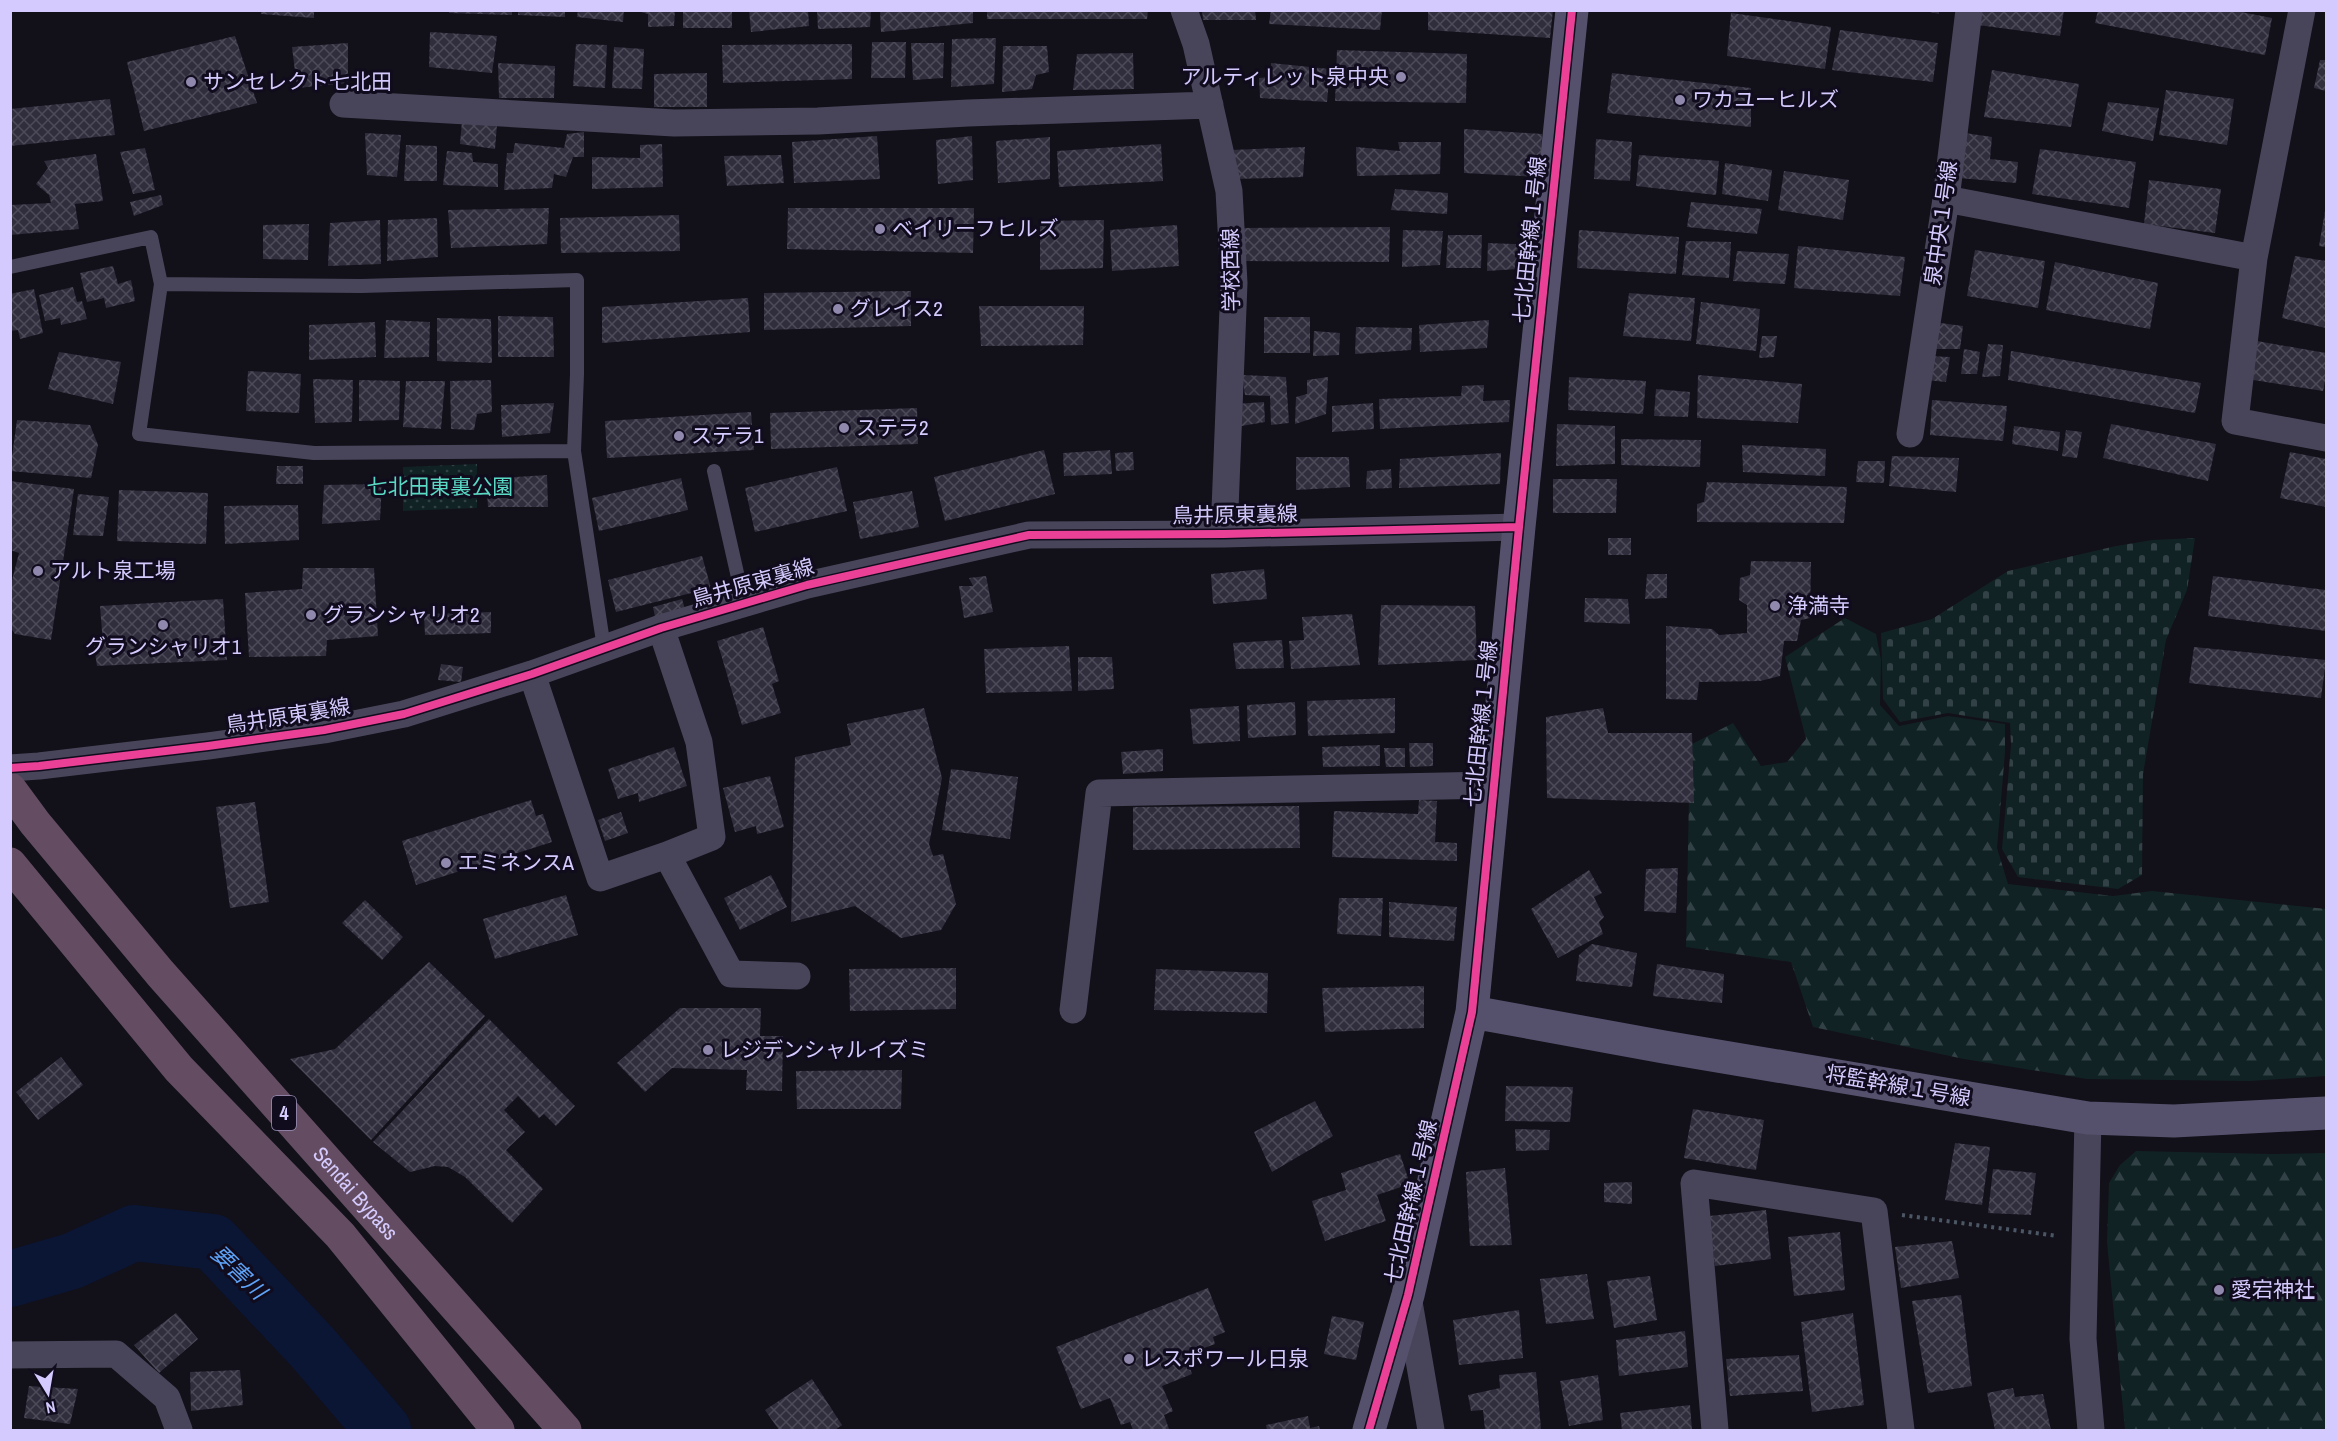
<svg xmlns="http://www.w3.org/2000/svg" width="2337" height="1441" viewBox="0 0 2337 1441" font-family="'Archivo Narrow','Noto Sans JP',sans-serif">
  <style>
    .grass { fill: url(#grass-dots) }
    .forest { fill: url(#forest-firs) }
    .cemetery { fill: url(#cemetery-stones) }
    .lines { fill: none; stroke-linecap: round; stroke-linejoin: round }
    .river { stroke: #0b1635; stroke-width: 56 }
    .building { fill: url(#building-cross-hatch) }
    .path { stroke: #4c5765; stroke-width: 4; stroke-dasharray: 3 4.5; stroke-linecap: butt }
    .lane { stroke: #48455a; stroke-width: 14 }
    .street { stroke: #48455a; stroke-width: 27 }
    .secondary { stroke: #55516d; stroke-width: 33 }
    .highway { stroke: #644d62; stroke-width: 33 }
    .cycleway-casing { stroke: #110c1d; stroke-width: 11 }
    .cycleway { stroke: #ea4096; stroke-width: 8 }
    .poi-dot { fill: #9089ad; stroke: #110c1d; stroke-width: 2 }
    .labels { text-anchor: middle; stroke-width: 6; stroke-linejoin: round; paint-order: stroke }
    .shield { fill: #110c1d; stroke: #9a91ba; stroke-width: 1.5 }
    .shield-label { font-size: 20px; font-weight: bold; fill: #d4cafd }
    .poi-label { font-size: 21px; fill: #d4cafd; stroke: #110c1d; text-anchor: start }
    .street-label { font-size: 21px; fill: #d4cafd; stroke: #110c1d }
    .park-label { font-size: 21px; fill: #5ad9c4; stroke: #110c1d }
    .water-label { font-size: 22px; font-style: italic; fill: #5da3f9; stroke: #110c1d }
  </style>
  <defs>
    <pattern id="grass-dots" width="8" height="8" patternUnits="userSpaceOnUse" patternTransform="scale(1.5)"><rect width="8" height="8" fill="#102224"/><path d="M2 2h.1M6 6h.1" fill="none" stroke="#324145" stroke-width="1.8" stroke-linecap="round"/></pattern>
    <pattern id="forest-firs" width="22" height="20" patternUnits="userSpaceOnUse" patternTransform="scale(1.5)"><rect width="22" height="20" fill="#102224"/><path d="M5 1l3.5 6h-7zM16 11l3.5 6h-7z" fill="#324145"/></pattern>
    <pattern id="cemetery-stones" width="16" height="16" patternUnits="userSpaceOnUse" patternTransform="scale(1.5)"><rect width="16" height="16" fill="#102224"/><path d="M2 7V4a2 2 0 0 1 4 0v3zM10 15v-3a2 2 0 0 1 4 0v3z" fill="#324145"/></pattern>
    <pattern id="building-cross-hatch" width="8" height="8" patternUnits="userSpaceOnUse" patternTransform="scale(1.5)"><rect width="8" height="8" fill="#302d3c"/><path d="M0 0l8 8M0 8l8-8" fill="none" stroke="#4d4a59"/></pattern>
  </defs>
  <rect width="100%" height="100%" fill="#121019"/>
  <path class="grass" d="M477 464V508L403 511V467Z"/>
  <path class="forest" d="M1845 618 1876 634 1881 660 1880 705 1899 726 1948 716 2005 724V752L1997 848 2008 884 2113 896 2152 891 2326 909V1076L2250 1081 2087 1079 1964 1059 1813 1027 1791 962 1686 947 1690 745 1733 723 1761 766 1787 762 1806 739 1785 657Z
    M2136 1151 2273 1154 2326 1153V1430H2125L2107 1242 2109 1183 2120 1165Z"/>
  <path class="cemetery" d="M2195 538 2187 590 2166 640 2143 774 2142 875 2118 889 2018 877 2002 849 2011 745 2010 723 1948 713 1900 722 1883 699 1881 633 1932 619 2008 571 2116 546 2152 540Z"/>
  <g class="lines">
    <path class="river" d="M10 1279 72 1261 134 1233 213 1242 312 1347 383 1430"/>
  </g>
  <path class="building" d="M261 10H314V18L261 14Z
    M449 10H512V15L449 13Z
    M518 10H565V17L518 15Z
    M578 10H624L623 22 577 17Z
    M634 10H675L674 26 648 27V14Z
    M683 10H732V28H683Z
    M749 10H808L809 26 751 32Z
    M817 10H871L870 27 818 29Z
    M880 10H973V23L881 32Z
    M987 10H1148L1147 19H987Z
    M1202 10H1255L1256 20H1203Z
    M1271 10H1382L1380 30 1269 24Z
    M1428 10H1553L1550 38 1428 30Z
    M1921 10H1939V14Z
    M1980 10H2064L2060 36 1978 25Z
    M2098 10H2231L2272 18 2265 55 2095 23Z
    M1731 13 1831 27 1825 69 1727 56Z
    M1840 30 1938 43 1933 82 1832 70Z
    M430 32 497 36 492 73 429 67Z
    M235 36 257 103 144 131 127 62Z
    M996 38 994 84 951 87 952 39Z
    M872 42H906L905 78H871Z
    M348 43V83L297 88 292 47Z
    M911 43H944L943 78 913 80Z
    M576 44 607 45 605 88 573 86Z
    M852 44V79L723 83 722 45Z
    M1003 46H1047L1049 72 1036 75 1032 89 1002 92Z
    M614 47 644 49 642 89 612 88Z
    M1337 50 1467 54 1466 103 1335 101Z
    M1133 53 1134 89 1073 90 1077 54Z
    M2320 60H2326V91L2314 88Z
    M498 63 555 66 554 98H499Z
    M1271 63 1330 69 1327 102 1260 98 1259 78 1271 77Z
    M1992 70 2079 84 2071 127 1984 117Z
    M707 73V107H654V74Z
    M1612 73 1751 88V127L1607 113Z
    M2166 90 2234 99 2227 145 2159 135Z
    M110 99 115 135 10 146V109Z
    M2108 102 2159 108 2153 141 2102 131Z
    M462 121 497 125 495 149 460 144Z
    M1464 129 1542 134 1540 177 1464 173Z
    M584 132V157H573L566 177 554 174 552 188 504 190 507 153H513L515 143 564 148 567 134Z
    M365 133 401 135 397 177 367 175Z
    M1965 133 1992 137 1990 159 2018 162 2016 183 1959 178Z
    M877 136 880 179 794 183 792 142Z
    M972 136 973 180 938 184 936 140Z
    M1050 137V179L998 183 996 141Z
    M1596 139 1632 142 1630 181 1594 179Z
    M1398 142H1441L1440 174 1357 176 1356 147 1400 151Z
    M662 144 663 187 592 189V157L640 158V145Z
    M1161 144 1163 181 1059 187 1057 151Z
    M406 145 437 146V181H404Z
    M1305 147 1303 177 1234 179 1231 150Z
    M145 148 155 190 133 194 120 152Z
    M2040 149 2136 162 2129 208 2032 194Z
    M447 151 472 153 473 162 498 164V187L443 185Z
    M96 154 103 201 75 204 79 229 10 235V205L51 203 49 195 36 184 48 168 44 161Z
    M781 155 784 183 727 186 724 156Z
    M1639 155 1719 161 1716 195 1636 186Z
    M1725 163 1772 170 1768 201 1722 194Z
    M1784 171 1849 180 1843 220 1778 210Z
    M2149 180 2221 189 2215 233 2144 224Z
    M1395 189 1448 193 1447 214 1391 210Z
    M161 195 163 205 134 216 130 202Z
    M1691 202 1762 209 1757 234 1687 227Z
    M549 208 547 244 451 248 448 210Z
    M788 208H974L973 253 787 249Z
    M2325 211 2326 212V247L2319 246Z
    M679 215 680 251 561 253 560 218Z
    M437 218 438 257 387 261 388 220Z
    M380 220 381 264 328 266 330 223Z
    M1104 220 1103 268 1040 270V221Z
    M309 224 308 260 263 259V225Z
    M1177 225 1179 266 1112 271 1110 230Z
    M1390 227 1389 262 1242 261 1241 228Z
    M1403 230 1443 231 1440 265 1402 267Z
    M1579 230 1679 237 1676 274 1577 268Z
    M1448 235H1482L1481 268H1446Z
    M1686 241 1731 242 1729 278 1682 275Z
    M1488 243 1535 245 1533 268 1487 271Z
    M1798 246 1905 257 1900 296 1794 288Z
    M1975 250 2045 261 2038 308 1967 296Z
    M1737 251 1789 254 1785 284 1733 281Z
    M2295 256 2326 261V328L2282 318Z
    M2055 262 2158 283 2150 329 2046 310Z
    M113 266 118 284 131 280 135 301 106 308 104 298 87 302 80 273Z
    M73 287 77 302 82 301 87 319 61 325 60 318 45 321 39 295Z
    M34 289 43 333 20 339 18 330 10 331V294Z
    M911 291V326L764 330V293Z
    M1629 293 1695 298 1691 341 1623 336Z
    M748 298 750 332 602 343V307Z
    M1701 302 1760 309 1756 351 1696 344Z
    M979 306H1084L1083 345 981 346Z
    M498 316 553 317 554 357H498Z
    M1264 317H1310V353H1264Z
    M437 318 491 319 492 363 437 361Z
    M386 320 430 322 429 357 384 358Z
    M1489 320 1487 348 1420 352 1419 325Z
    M375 322 376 357 309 360V325Z
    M1933 322 1963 326 1960 349H1931Z
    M1356 327 1412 328 1411 350 1355 354Z
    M1314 331 1340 333 1339 355 1313 356Z
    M1762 336H1777L1774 357 1759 358Z
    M2257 341 2326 353V376L2323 391 2253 380Z
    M1988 344 2003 345 2000 376 1982 377Z
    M1964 349 1980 352 1977 374H1961Z
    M2011 351 2201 383 2195 413 2008 380Z
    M59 352 121 362 113 404 48 389Z
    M1929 356 1950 357 1946 382 1926 380Z
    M248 371 301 374 299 413 246 411Z
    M1242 375 1286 377 1289 423 1271 425 1270 396 1245 395Z
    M1698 375 1802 384 1798 423 1697 418Z
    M1328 377 1326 414 1295 424 1296 397 1307 394V380Z
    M1569 377 1646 381 1643 414 1568 410Z
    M313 379 353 380 352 422 315 423Z
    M359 380 400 381 399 420 359 421Z
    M491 380 492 412 477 414 474 430 451 429 450 381Z
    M406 381H445L441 429 403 427Z
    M1484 385 1483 401 1510 400 1509 422 1380 429 1379 399 1461 396 1462 386Z
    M1656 389 1690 392 1688 417 1654 416Z
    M1932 400 2007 406 2003 441 1930 435Z
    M1264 402 1265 422 1236 427 1235 404Z
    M554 403 550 433 502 437 501 405Z
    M1373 403 1374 429 1332 432V406Z
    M917 408 918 444 771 449 770 413Z
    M751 412 754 450 607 458 605 421Z
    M17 420 90 425 98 445 91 478 10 471Z
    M1557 424 1615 426V464L1556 466Z
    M2111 424 2216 444 2208 481 2103 458Z
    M2014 426 2060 432 2058 451 2012 444Z
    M2066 430 2082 432 2077 458 2062 456Z
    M1621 439 1701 440 1700 467 1621 465Z
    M1742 445 1826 449 1825 476 1743 472Z
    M1044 450 1055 494 945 521 934 477Z
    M1110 450 1112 474 1064 476 1063 453Z
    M1133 452 1134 470 1116 471 1115 453Z
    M2290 452 2326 459V507L2280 498Z
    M1501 453 1500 484 1399 488 1400 459Z
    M1892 456 1959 458 1956 492 1889 486Z
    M1296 457H1349L1350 487 1296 490Z
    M1858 461H1885L1884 483 1856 482Z
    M277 466H303V484H276Z
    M837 467 847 511 755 532 745 488Z
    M1391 469 1392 488 1366 489 1367 471Z
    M547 475 548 507H488L486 479Z
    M681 478 688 510 599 531 592 498Z
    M1553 479H1617L1616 513H1553Z
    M10 481 74 489 51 640 15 634 10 627V588L19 553 10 550Z
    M1707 482 1847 487 1844 523 1697 522V504L1704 502Z
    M382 484 380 520 322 524 324 485Z
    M119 490 208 493 206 544 117 541Z
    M912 491 919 527 860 539 853 502Z
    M78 494 109 497 103 536 73 535Z
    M298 505 299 540 225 544 224 506Z
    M1608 538H1631V555H1608Z
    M702 556 711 588 616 612 608 580Z
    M1751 561 1811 562 1810 618 1801 620 1797 641H1784L1780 676 1760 681 1699 682 1697 700 1666 699V626L1712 629 1719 635 1747 633V605L1739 600 1740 578 1750 575Z
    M303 568H374L378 636 327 640 326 656 249 657 245 593 302 589Z
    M1264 569 1267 599 1213 604 1211 574Z
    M1647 574H1667V598L1645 599Z
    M986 576 993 612 964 618 959 586H973L969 578Z
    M2213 576 2326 590V631L2208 616Z
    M1585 598 1628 599 1630 624 1584 622Z
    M223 599 227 660 97 666 94 646 103 644 100 606Z
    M682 599 685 609 655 617 653 607Z
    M1381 605 1475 606 1477 660 1378 665Z
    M491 612V633L425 635 424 614Z
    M1352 614 1360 665 1291 669 1289 641 1304 640 1302 617Z
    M763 627 779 681 772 684 781 713 742 725 717 641Z
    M1282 640 1284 668 1236 669 1233 643Z
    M1069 646 1072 691 986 693 984 649Z
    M2194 647 2326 660 2321 698 2189 683Z
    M1078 657H1112L1114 689 1078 691Z
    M441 664 463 667 461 682 438 680Z
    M1395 698V733L1308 736 1307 701Z
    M1295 702 1296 735 1248 738 1247 705Z
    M1239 706 1240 741 1193 744 1190 709Z
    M924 708 942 778 929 844 933 856 943 854 956 904 941 930 901 938 855 906 791 922 795 757 851 745 847 724Z
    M1603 708 1608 733H1692L1694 803 1547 798 1546 717Z
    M1409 743H1433V766L1410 767Z
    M1380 745V766L1323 767 1322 747Z
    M674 747 687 786 639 802 638 793 618 799 608 769Z
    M1384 748H1405V767H1386Z
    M1163 749V771L1123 774 1121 752Z
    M951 769 1018 777 1010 839 942 830Z
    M770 776 784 827 757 834 756 826 735 832 723 788Z
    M531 800 536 816 543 814 552 842 416 885 402 841Z
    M1419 800 1437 801 1435 842 1457 843V861L1332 857 1334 811 1418 814Z
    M255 802 269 902 230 908 216 807Z
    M1299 806 1300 848 1133 850V807Z
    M621 812 628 833 605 841 598 820Z
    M1678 868 1676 913 1644 911 1646 869Z
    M1589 870 1602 893 1594 897 1604 917 1599 922 1603 934 1558 958 1531 909Z
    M771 875 787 907 740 930 724 898Z
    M566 895 578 935 495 959 483 919Z
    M1339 898H1383L1381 936 1337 934Z
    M365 900 403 937 382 960 342 923Z
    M1389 902 1457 907 1454 941 1389 937Z
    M1592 944 1637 953 1632 987 1576 981 1579 955Z
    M429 962 485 1016 371 1140 290 1059 335 1049Z
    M1657 964 1724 974 1722 1003 1653 996Z
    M956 968V1009L850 1011 849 969Z
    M1156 969 1268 973 1267 1013 1154 1010Z
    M1424 986V1028L1325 1032 1322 988Z
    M680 1008H761L760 1036H783L782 1091 746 1090 747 1070 672 1068 645 1092 617 1063Z
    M489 1019 575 1106 556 1126 544 1114 539 1118 518 1096 504 1110 525 1132 506 1150 543 1189 512 1223 465 1177 448 1167 435 1166 410 1172 373 1142Z
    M61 1057 83 1085 38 1120 16 1092Z
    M902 1070 901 1109H797L796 1071Z
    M1506 1086 1573 1087 1570 1122 1505 1121Z
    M1315 1101 1333 1136 1272 1172 1254 1132Z
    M1693 1109 1764 1120 1756 1170 1684 1158Z
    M1515 1129 1550 1130 1549 1150 1516 1151Z
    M1955 1143 1990 1147 1982 1205 1945 1200Z
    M1400 1154 1410 1184 1377 1195 1386 1221 1325 1241 1312 1201 1346 1190 1341 1173Z
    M1505 1168 1512 1245 1470 1246 1466 1172Z
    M1993 1169 2036 1173 2031 1215 1988 1213Z
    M1632 1182V1204L1604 1202V1183Z
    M1766 1210 1771 1259 1715 1266 1709 1216Z
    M1840 1232 1845 1290 1794 1296 1788 1237Z
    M1952 1241 1959 1278 1901 1288 1895 1247Z
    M1587 1274 1594 1319 1546 1324 1540 1279Z
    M1650 1276 1657 1320 1614 1328 1607 1281Z
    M1208 1288 1225 1332 1213 1337 1215 1344 1204 1348 1207 1355 1188 1362 1192 1374 1162 1386 1173 1411 1164 1415 1169 1429 1133 1430 1130 1422 1121 1425 1110 1398 1081 1409 1056 1347Z
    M1961 1295 1972 1386 1928 1393 1912 1301Z
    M1519 1310 1523 1358 1459 1365 1453 1320Z
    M176 1313 198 1339 159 1373 134 1345Z
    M1853 1313 1864 1405 1812 1412 1801 1322Z
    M1332 1316 1364 1322 1356 1360 1324 1354Z
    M1685 1331 1688 1367 1619 1376 1616 1340Z
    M1799 1355 1803 1391 1730 1396 1726 1359Z
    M240 1370 243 1405 191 1411 190 1372Z
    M1536 1372 1541 1429 1485 1430 1483 1410 1471 1411 1468 1395 1500 1388 1499 1375Z
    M1598 1375 1603 1420 1569 1426 1560 1381Z
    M812 1379 842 1425 835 1430H779L765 1410Z
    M29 1386 78 1389 70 1424 24 1418Z
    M2013 1388 2015 1397 2043 1394 2051 1430H1995L1987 1393Z
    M1690 1405 1692 1430H1622L1620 1413Z
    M1308 1416 1310 1428 1319 1426 1320 1430H1267L1266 1425Z"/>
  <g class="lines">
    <path class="path" d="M1902 1215 2058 1236"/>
    <path class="lane" d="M10 267 151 237 161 284 361 286 577 280V374L574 451 604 648
      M161 284 139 434 314 453 574 451
      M714 471 744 604"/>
    <path class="street" d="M1184 10 1196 44 1229 191 1234 283 1224 534
      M2302 10 2254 258 2235 421 2326 438
      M343 104 674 123 818 121 968 113 1210 105
      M1946 199 2254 258
      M1910 434 1946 199 1969 10
      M661 628 699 742 712 837 667 855
      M532 674 600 878 667 855 731 974 797 976
      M10 768 39 766 208 746 324 730 404 714 532 674 661 628 807 585 1029 535 1224 534 1519 527
      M1073 1010 1099 793 1493 785
      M2088 1118 2083 1339 2091 1430
      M1408 1296 1431 1430
      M10 1355 116 1354 167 1398 179 1430
      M1715 1430 1694 1183 1874 1211 1901 1430"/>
    <path class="secondary" d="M1472 1012 1664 1047 2088 1118 2174 1121 2326 1113
      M1369 1430 1408 1295 1472 1012 1519 527 1572 10"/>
    <g class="highway">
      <path id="s1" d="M10 789 35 823 160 973 565 1430"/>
      <path d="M10 864 179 1069 340 1235 498 1430"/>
    </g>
    <g class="cycleway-casing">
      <path id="cycleway" d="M10 768 39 766 208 746 324 730 404 714 532 674 661 628 807 585 1029 535 1224 534 1519 527
        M1369 1430 1408 1295 1472 1012 1519 527 1572 10"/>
    </g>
    <use href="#cycleway" class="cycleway"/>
  </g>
  <g class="poi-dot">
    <circle cx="1401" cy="77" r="6"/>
    <circle cx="191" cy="82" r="6"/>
    <circle cx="1680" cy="100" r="6"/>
    <circle cx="880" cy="229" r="6"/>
    <circle cx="838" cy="309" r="6"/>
    <circle cx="844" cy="428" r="6"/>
    <circle cx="679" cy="436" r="6"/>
    <circle cx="38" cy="571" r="6"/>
    <circle cx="1775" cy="606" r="6"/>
    <circle cx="311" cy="615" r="6"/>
    <circle cx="163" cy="625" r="6"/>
    <circle cx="446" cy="863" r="6"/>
    <circle cx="708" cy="1050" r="6"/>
    <circle cx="2219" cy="1290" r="6"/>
    <circle cx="1129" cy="1359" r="6"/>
  </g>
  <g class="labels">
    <rect class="shield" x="272" y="1096" width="24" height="34" rx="4.5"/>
    <g class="shield-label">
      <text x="284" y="1120">4</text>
    </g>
    <g class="poi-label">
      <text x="1389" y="84" text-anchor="end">アルティレット泉中央</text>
      <text x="203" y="89">サンセレクト七北田</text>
      <text x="1692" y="107">ワカユーヒルズ</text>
      <text x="892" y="236">ベイリーフヒルズ</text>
      <text x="850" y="316">グレイス2</text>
      <text x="856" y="435">ステラ2</text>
      <text x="691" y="443">ステラ1</text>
      <text x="50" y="578">アルト泉工場</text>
      <text x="1787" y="613">浄満寺</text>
      <text x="323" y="622">グランシャリオ2</text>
      <text x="163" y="654" text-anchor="middle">グランシャリオ1</text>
      <text x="458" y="870">エミネンスA</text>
      <text x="720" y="1057">レジデンシャルイズミ</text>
      <text x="2231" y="1297">愛宕神社</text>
      <text x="1141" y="1366">レスポワール日泉</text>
    </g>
    <g class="street-label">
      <text transform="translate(1941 223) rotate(-82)" y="7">泉中央１号線</text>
      <text transform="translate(1530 240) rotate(-84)" y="7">七北田幹線１号線</text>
      <text transform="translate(1231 270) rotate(-91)" y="7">学校西線</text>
      <text transform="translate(1235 515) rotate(-1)" y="7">鳥井原東裏線</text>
      <text transform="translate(753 583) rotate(-16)" y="7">鳥井原東裏線</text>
      <text transform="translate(288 716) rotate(-9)" y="7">鳥井原東裏線</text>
      <text transform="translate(1481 724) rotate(-84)" y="7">七北田幹線１号線</text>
      <text transform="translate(1898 1086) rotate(10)" y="7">将監幹線１号線</text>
      <text dy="7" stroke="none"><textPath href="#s1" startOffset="532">Sendai Bypass</textPath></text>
      <text transform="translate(1411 1202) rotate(-77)" y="7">七北田幹線１号線</text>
    </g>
    <g class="park-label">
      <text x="440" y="494">七北田東裏公園</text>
    </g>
    <g class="water-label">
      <text transform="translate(239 1272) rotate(44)" y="8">要害川</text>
    </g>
  </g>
  <rect width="2337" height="1441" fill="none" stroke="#d4cafd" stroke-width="24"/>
  <g transform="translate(48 1393) rotate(169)" stroke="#110c1d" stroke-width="4.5" paint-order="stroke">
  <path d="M0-4.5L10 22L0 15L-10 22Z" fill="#d4cafd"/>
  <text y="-9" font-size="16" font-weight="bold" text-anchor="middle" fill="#d4cafd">N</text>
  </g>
</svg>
